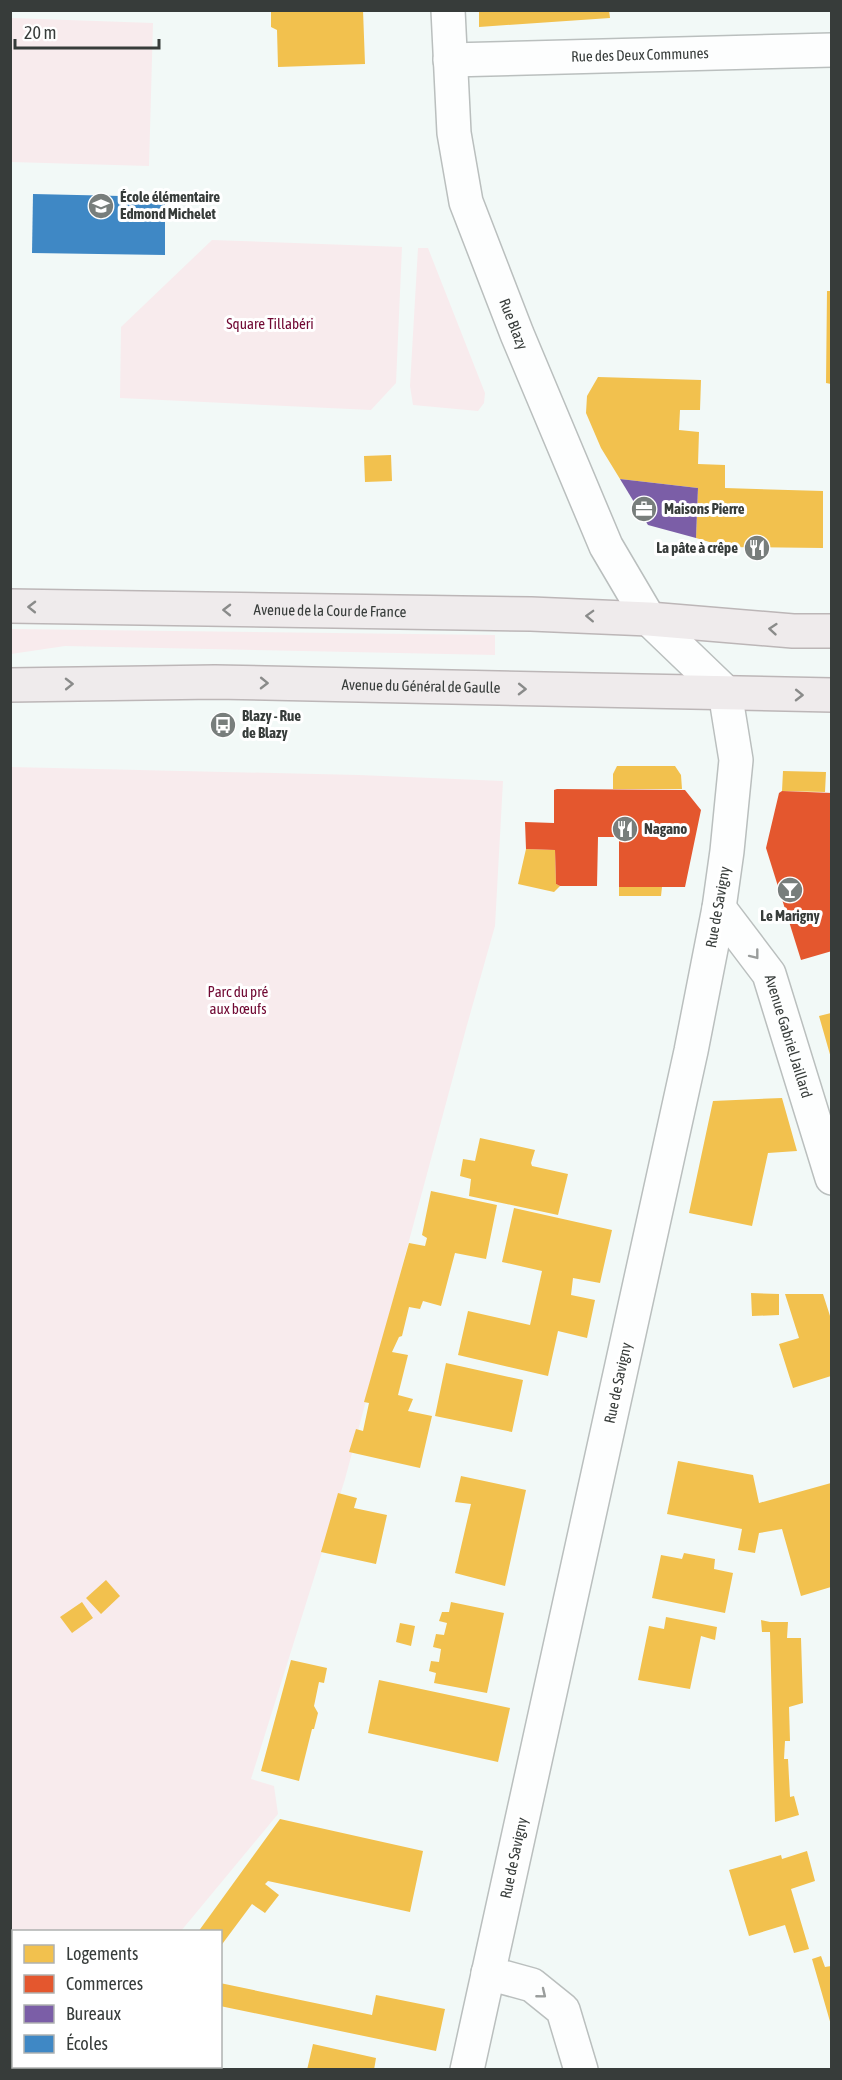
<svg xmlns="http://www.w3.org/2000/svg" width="842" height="2080" viewBox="0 0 842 2080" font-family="'Asap Condensed',sans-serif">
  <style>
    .green { fill: #f8ebed }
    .homes { fill: #f2c14e }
    .shops { fill: #e4572e }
    .offices { fill: #7b5ea7 }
    .schools { fill: #3f88c5 }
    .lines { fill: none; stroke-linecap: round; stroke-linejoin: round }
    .street-casing { stroke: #babfbe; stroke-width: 36 }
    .primary-casing { stroke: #bcb6b7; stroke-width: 36 }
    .street { stroke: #fdfefe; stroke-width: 33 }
    .primary { stroke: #efebec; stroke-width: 33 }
    .oneway { stroke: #8a8b8a }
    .oneway2 { stroke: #9a9d9c }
    .labels { text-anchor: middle; stroke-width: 6; stroke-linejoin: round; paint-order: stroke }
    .street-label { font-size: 15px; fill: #373c3a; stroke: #fff }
    .poi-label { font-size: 15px; font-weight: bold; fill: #373c3a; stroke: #fff; text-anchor: start }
    .park-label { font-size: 15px; fill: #700832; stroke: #fff }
  </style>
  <rect width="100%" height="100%" fill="#f2f9f7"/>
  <path class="green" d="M11 18 153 23 149 166 11 162Z
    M212 240 402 247 396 383 371 410 120 398 121 327Z
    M418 248H428L485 393 484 403 478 411 413 405 410 386Z
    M11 629 495 635V655L65 646 11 654Z
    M11 767 359 775 503 781 495 926 467 1025 345 1479 251 1779 274 1786 278 1814 181 1931 14 1932V2066L80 2067 78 2070H11Z"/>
  <path class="homes" d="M271 10H363L365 64 278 67 277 30 271 27Z
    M479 10H609L610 18 479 27Z
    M827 291H831V384L826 383Z
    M598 377 701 380 700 410H680L679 430 699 432 698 464 725 465V488L823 491V548L726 547 696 538 698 488 620 479 601 448 586 413 587 396Z
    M391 455 392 481 365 482 364 456Z
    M617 766H675L681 775 682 789H613V774Z
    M783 771 826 772 825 792 782 791Z
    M526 849 555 850 556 884 560 886 554 892 518 884Z
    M619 887H662L661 896H619Z
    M831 1013V1058L819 1016Z
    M782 1098 797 1151 768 1153 752 1226 689 1213 713 1101Z
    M480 1138 535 1150 531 1163 532 1166 568 1174 558 1215 469 1196 471 1179 460 1176 463 1159 475 1161Z
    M431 1191 497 1205 486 1259 455 1253 441 1306 423 1301 420 1309 409 1307 402 1336 399 1337 392 1352 408 1355 398 1395 413 1399 408 1411 432 1416 420 1468 349 1452 356 1429 363 1431 369 1403 364 1402 409 1243 425 1246 427 1238 422 1235Z
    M514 1208 612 1230 600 1283 573 1278 571 1295 595 1300 587 1338 558 1331 548 1376 458 1355 468 1311 530 1325 542 1271 502 1262Z
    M751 1293 779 1294V1315L752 1316Z
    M785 1294H823L831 1319V1376L793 1388 779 1344 799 1338Z
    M446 1363 523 1380 512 1432 435 1416Z
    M678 1461 753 1475 759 1503 831 1483V1587L801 1596 782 1529 759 1533 755 1553 738 1550 742 1529 667 1514Z
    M461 1476 526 1490 505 1586 455 1573 471 1504 455 1502Z
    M338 1493 357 1498 354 1508 387 1515 376 1564 321 1552Z
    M684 1553 715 1559 714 1569 733 1573 725 1613 652 1598 661 1555 682 1559Z
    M106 1580 120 1596 101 1614 86 1598Z
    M82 1602 93 1618 72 1633 60 1617Z
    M451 1602 504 1613 487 1693 434 1683 436 1673 429 1671 431 1661 439 1662 441 1649 433 1647 436 1634 444 1635 447 1623 439 1621 442 1612H449Z
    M666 1617 717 1627 715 1640 701 1636 690 1689 638 1680 649 1626 664 1629Z
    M761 1620 770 1622H788L787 1638H801L803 1703 789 1707 790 1741H785L784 1759H788L790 1797 794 1796 799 1815 775 1822 770 1632H762Z
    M400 1623 415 1626 411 1646 396 1642Z
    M291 1660 327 1668 324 1683 319 1682 314 1706 318 1713 314 1729H312L299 1781 261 1771Z
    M379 1680 510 1708 498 1762 368 1733Z
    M280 1819 423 1851 410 1912 268 1881 265 1884 279 1895 265 1913 252 1904 220 1947V1932H198Z
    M807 1851 815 1881 791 1889 809 1949 794 1953 785 1925 749 1936 729 1870 781 1855 782 1859Z
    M821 1956 825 1967 831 1966V2025L812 1959Z
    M220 1983 372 2015 376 1995 445 2009 436 2051 220 2006Z
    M313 2044 376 2058 374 2070H307Z"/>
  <path class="shops" d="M557 789 685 790 701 810 685 887H619V837H598L597 886H560L556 884 555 850 526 849 525 822 554 823V790Z
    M782 791 832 793V951L801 960 766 848 779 793Z"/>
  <path class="offices" d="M620 479 698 488 696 538 648 525Z"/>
  <path class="schools" d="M33 194 165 197V255L32 253Z"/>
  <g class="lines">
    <g class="street-casing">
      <g id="street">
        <path id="s1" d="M448 10 454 133 466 202 517 334 606 546 649 619 725 692 736 760 727 851 719 908 691 1051 467 2070"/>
        <path id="s2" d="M450 60 832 50"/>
        <path id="s3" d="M719 908 769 974 832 1178"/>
        <path d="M488 1973 532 1985 563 2010 581 2070"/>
      </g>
    </g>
    <g class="primary-casing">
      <g id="primary">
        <path id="s4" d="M10 606 531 614 649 619 793 631H832"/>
        <path id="s5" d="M10 685 215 682 832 695"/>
      </g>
    </g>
    <use href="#street" class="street"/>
    <use href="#primary" class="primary"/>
  </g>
  <defs><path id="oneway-chevron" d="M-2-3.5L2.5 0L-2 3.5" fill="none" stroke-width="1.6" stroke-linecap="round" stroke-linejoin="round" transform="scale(1.5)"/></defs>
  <g class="oneway">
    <use href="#oneway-chevron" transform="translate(32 607) rotate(-179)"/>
    <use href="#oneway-chevron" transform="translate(227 610) rotate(-179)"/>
    <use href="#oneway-chevron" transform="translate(590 616) rotate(-178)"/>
    <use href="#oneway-chevron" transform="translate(773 629) rotate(-175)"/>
    <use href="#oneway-chevron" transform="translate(264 683) rotate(1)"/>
    <use href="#oneway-chevron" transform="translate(69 684) rotate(-1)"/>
    <use href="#oneway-chevron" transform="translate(522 689) rotate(1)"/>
    <use href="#oneway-chevron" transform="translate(799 695) rotate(1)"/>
  </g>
  <g class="oneway2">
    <use href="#oneway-chevron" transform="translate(755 955) rotate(52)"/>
    <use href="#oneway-chevron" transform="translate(542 1994) rotate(39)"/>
  </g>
  <defs>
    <g id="school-disc" transform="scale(1.35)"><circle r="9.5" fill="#787e7c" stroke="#fff"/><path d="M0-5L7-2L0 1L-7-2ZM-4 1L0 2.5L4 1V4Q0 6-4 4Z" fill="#fff"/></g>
    <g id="office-disc" transform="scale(1.35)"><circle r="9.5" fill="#787e7c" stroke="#fff"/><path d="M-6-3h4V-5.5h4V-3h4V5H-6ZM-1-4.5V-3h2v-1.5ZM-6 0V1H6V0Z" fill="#fff"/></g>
    <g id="restaurant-disc" transform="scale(1.35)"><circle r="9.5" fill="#787e7c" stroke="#fff"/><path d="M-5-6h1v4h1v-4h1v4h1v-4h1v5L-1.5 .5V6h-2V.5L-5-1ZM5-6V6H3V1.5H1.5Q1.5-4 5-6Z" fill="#fff"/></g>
    <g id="bus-disc" transform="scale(1.35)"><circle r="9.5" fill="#787e7c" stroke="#fff"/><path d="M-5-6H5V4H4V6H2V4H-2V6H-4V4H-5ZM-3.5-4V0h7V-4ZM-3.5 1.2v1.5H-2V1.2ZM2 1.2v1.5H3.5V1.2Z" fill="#fff"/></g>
    <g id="bar-disc" transform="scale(1.35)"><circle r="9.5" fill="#787e7c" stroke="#fff"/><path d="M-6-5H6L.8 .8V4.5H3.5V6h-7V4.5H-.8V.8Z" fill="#fff"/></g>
  </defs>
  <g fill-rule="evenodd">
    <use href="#school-disc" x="101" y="206"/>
    <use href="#office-disc" x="644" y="509"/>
    <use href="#restaurant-disc" x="757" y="548"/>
    <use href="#bus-disc" x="223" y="725"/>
    <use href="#restaurant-disc" x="625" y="829"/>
    <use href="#bar-disc" x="790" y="890"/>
  </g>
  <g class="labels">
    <g class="street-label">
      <text dy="5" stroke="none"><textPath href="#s2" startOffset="190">Rue des Deux Communes</textPath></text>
      <text dy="5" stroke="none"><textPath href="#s1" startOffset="324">Rue Blazy</textPath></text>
      <text dy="5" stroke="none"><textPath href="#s4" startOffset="320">Avenue de la Cour de France</textPath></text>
      <text dy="5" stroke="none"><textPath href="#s5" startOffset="411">Avenue du Général de Gaulle</textPath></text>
      <text transform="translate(718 907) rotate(-80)" y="5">Rue de Savigny</text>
      <text dy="5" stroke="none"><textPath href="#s3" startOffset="148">Avenue Gabriel Jaillard</textPath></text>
      <text transform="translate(618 1383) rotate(-78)" y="5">Rue de Savigny</text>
      <text transform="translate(514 1858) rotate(-78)" y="5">Rue de Savigny</text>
    </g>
    <g class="poi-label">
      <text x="120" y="202">École élémentaire<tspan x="120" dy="17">Edmond Michelet</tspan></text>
      <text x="664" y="514">Maisons Pierre</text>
      <text x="738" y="553" text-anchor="end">La pâte à crêpe</text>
      <text x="242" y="721">Blazy - Rue<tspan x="242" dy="17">de Blazy</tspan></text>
      <text x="644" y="834">Nagano</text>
      <text x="790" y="921" text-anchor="middle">Le Marigny</text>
    </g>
    <g class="park-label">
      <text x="270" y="329">Square Tillabéri</text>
      <text x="238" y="997">Parc du pré<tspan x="238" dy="17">aux bœufs</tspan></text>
    </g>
  </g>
  <rect width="842" height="2080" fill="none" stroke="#373c3a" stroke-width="24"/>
  <rect x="12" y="1930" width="210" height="138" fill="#ffffff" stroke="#afb1b0" stroke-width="1.5"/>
  <rect x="24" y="1945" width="30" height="18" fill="#f2c14e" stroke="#afb1b0" stroke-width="1.5"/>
  <text x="66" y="1960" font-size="18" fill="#373c3a">Logements</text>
  <rect x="24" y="1975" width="30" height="18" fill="#e4572e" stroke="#afb1b0" stroke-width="1.5"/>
  <text x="66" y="1990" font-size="18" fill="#373c3a">Commerces</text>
  <rect x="24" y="2005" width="30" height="18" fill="#7b5ea7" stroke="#afb1b0" stroke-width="1.5"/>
  <text x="66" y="2020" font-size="18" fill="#373c3a">Bureaux</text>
  <rect x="24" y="2035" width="30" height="18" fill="#3f88c5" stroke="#afb1b0" stroke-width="1.5"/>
  <text x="66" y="2050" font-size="18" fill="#373c3a">Écoles</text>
  <path d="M15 39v9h144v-9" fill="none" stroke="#373c3a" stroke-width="3"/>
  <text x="24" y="39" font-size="18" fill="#373c3a" stroke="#ffffff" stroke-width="4.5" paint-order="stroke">20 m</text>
</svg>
